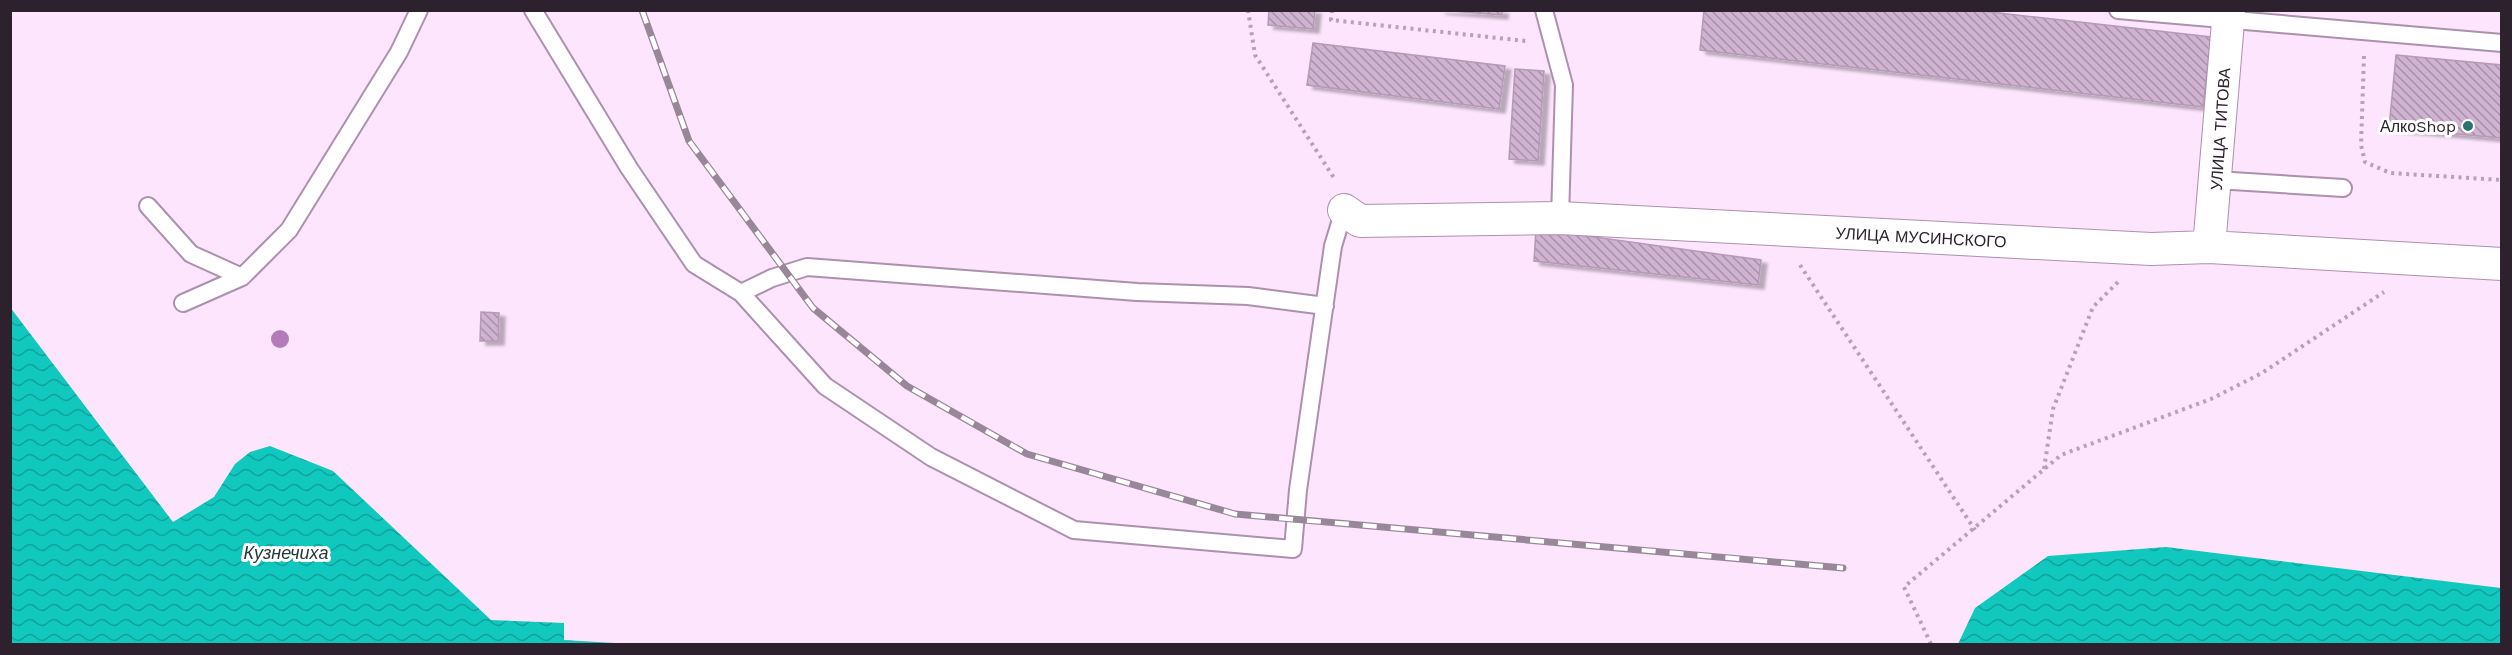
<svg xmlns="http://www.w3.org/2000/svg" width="2512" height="655" viewBox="0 0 2512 655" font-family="'Work Sans',sans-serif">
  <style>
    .water { fill: url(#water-waves) }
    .building { fill: url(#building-back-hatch); stroke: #b59ab6; stroke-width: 1.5; filter: url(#shadow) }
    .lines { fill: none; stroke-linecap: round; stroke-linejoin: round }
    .lane-casing { stroke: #ab91ad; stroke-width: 20 }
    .street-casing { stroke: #ab91ad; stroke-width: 34 }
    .path { stroke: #b5a2b6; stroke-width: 4; stroke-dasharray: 3 4.5; stroke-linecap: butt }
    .lane { stroke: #fff; stroke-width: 16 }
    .street { stroke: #fff; stroke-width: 32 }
    .rail-casing { stroke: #988799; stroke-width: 7 }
    .rail { stroke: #fff; stroke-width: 4.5; stroke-dasharray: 14; stroke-linecap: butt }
    .tree { fill: #b37bb7 }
    .poi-dot { fill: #2a736e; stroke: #fff; stroke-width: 2 }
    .labels { text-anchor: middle; stroke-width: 6; stroke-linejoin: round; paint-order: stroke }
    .poi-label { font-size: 16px; fill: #2c212c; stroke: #fff; text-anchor: end }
    .street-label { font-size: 16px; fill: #2c212c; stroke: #fff }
    .water-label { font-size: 18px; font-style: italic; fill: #223b39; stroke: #fff }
  </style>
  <defs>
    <pattern id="water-waves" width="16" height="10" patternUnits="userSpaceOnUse" patternTransform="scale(1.5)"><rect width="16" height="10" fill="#11c8be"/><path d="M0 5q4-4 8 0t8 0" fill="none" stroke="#10a29b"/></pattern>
    <pattern id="building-back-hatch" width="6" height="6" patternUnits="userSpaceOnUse" patternTransform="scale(1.5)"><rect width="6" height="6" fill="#cfb3d0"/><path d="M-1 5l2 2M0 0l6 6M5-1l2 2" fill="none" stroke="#a891a9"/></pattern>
    <filter id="shadow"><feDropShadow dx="6" dy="4" stdDeviation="1.5" flood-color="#0004"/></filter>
  </defs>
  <rect width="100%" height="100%" fill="#fce5fd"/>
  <path class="water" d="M10 307 173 522 214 497 235 464 250 452 270 446 333 471 491 620 564 623V640L631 644H11Z
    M2166 547 2501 588V644H1958L1975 608 2048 556Z"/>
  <path class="building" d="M1269 10H1315L1313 29 1268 25Z
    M1439 10H1502V15Z
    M1704 10H1973L2211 37 2203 107 1700 50Z
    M1313 43 1505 66 1499 109 1307 85Z
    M2396 55 2502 65V138L2389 128Z
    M1515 69 1544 71 1538 161 1509 159Z
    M1536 229 1761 260 1758 285 1534 261Z
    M481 312 499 313 498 341H480Z"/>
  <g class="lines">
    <g class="lane-casing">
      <path id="lane" d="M533 10 629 168 694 264 741 293 825 386 931 457 1074 530 1293 549 1298 490 1333 246 1344 210
        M1544 10 1564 85 1560 218
        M2118 10 2502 43
        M2216 180 2343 188
        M148 206 191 254 242 277
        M741 293 772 278 807 267 1137 292 1248 296 1325 306
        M183 303 242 277 289 230 399 52 419 10"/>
    </g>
    <g class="street-casing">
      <path id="street" d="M1344 210 1360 221 1560 218 2151 249 2209 247 2502 264
        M2209 247 2229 10"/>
    </g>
    <path class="path" d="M1248 10 1255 55 1334 178
      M1332 10 1331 20 1526 41
      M2364 56 2361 145 2365 162 2390 173 2502 180
      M1800 265 1975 530
      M2044 469 2053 409 2093 307 2118 282
      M1931 644 1904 587 2061 455 2211 399 2262 373 2384 292"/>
    <use href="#lane" class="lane"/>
    <use href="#street" class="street"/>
    <g class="rail-casing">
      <path id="rail" d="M642 10 689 141 813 308 907 386 1027 454 1235 514 1843 568"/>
    </g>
    <use href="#rail" class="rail"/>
  </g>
  <circle class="tree" cx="280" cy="339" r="9"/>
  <circle class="poi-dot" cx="2468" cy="126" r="6"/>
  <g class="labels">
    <g class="poi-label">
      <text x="2456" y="132">АлкоShop</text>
    </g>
    <g class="street-label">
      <text transform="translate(2220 129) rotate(-86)" y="6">УЛИЦА ТИТОВА</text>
      <text transform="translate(1921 237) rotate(3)" y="6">УЛИЦА МУСИНСКОГО</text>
    </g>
    <g class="water-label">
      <text x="286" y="559">Кузнечиха</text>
    </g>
  </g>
  <rect width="2512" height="655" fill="none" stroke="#2c212c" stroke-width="24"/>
</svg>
